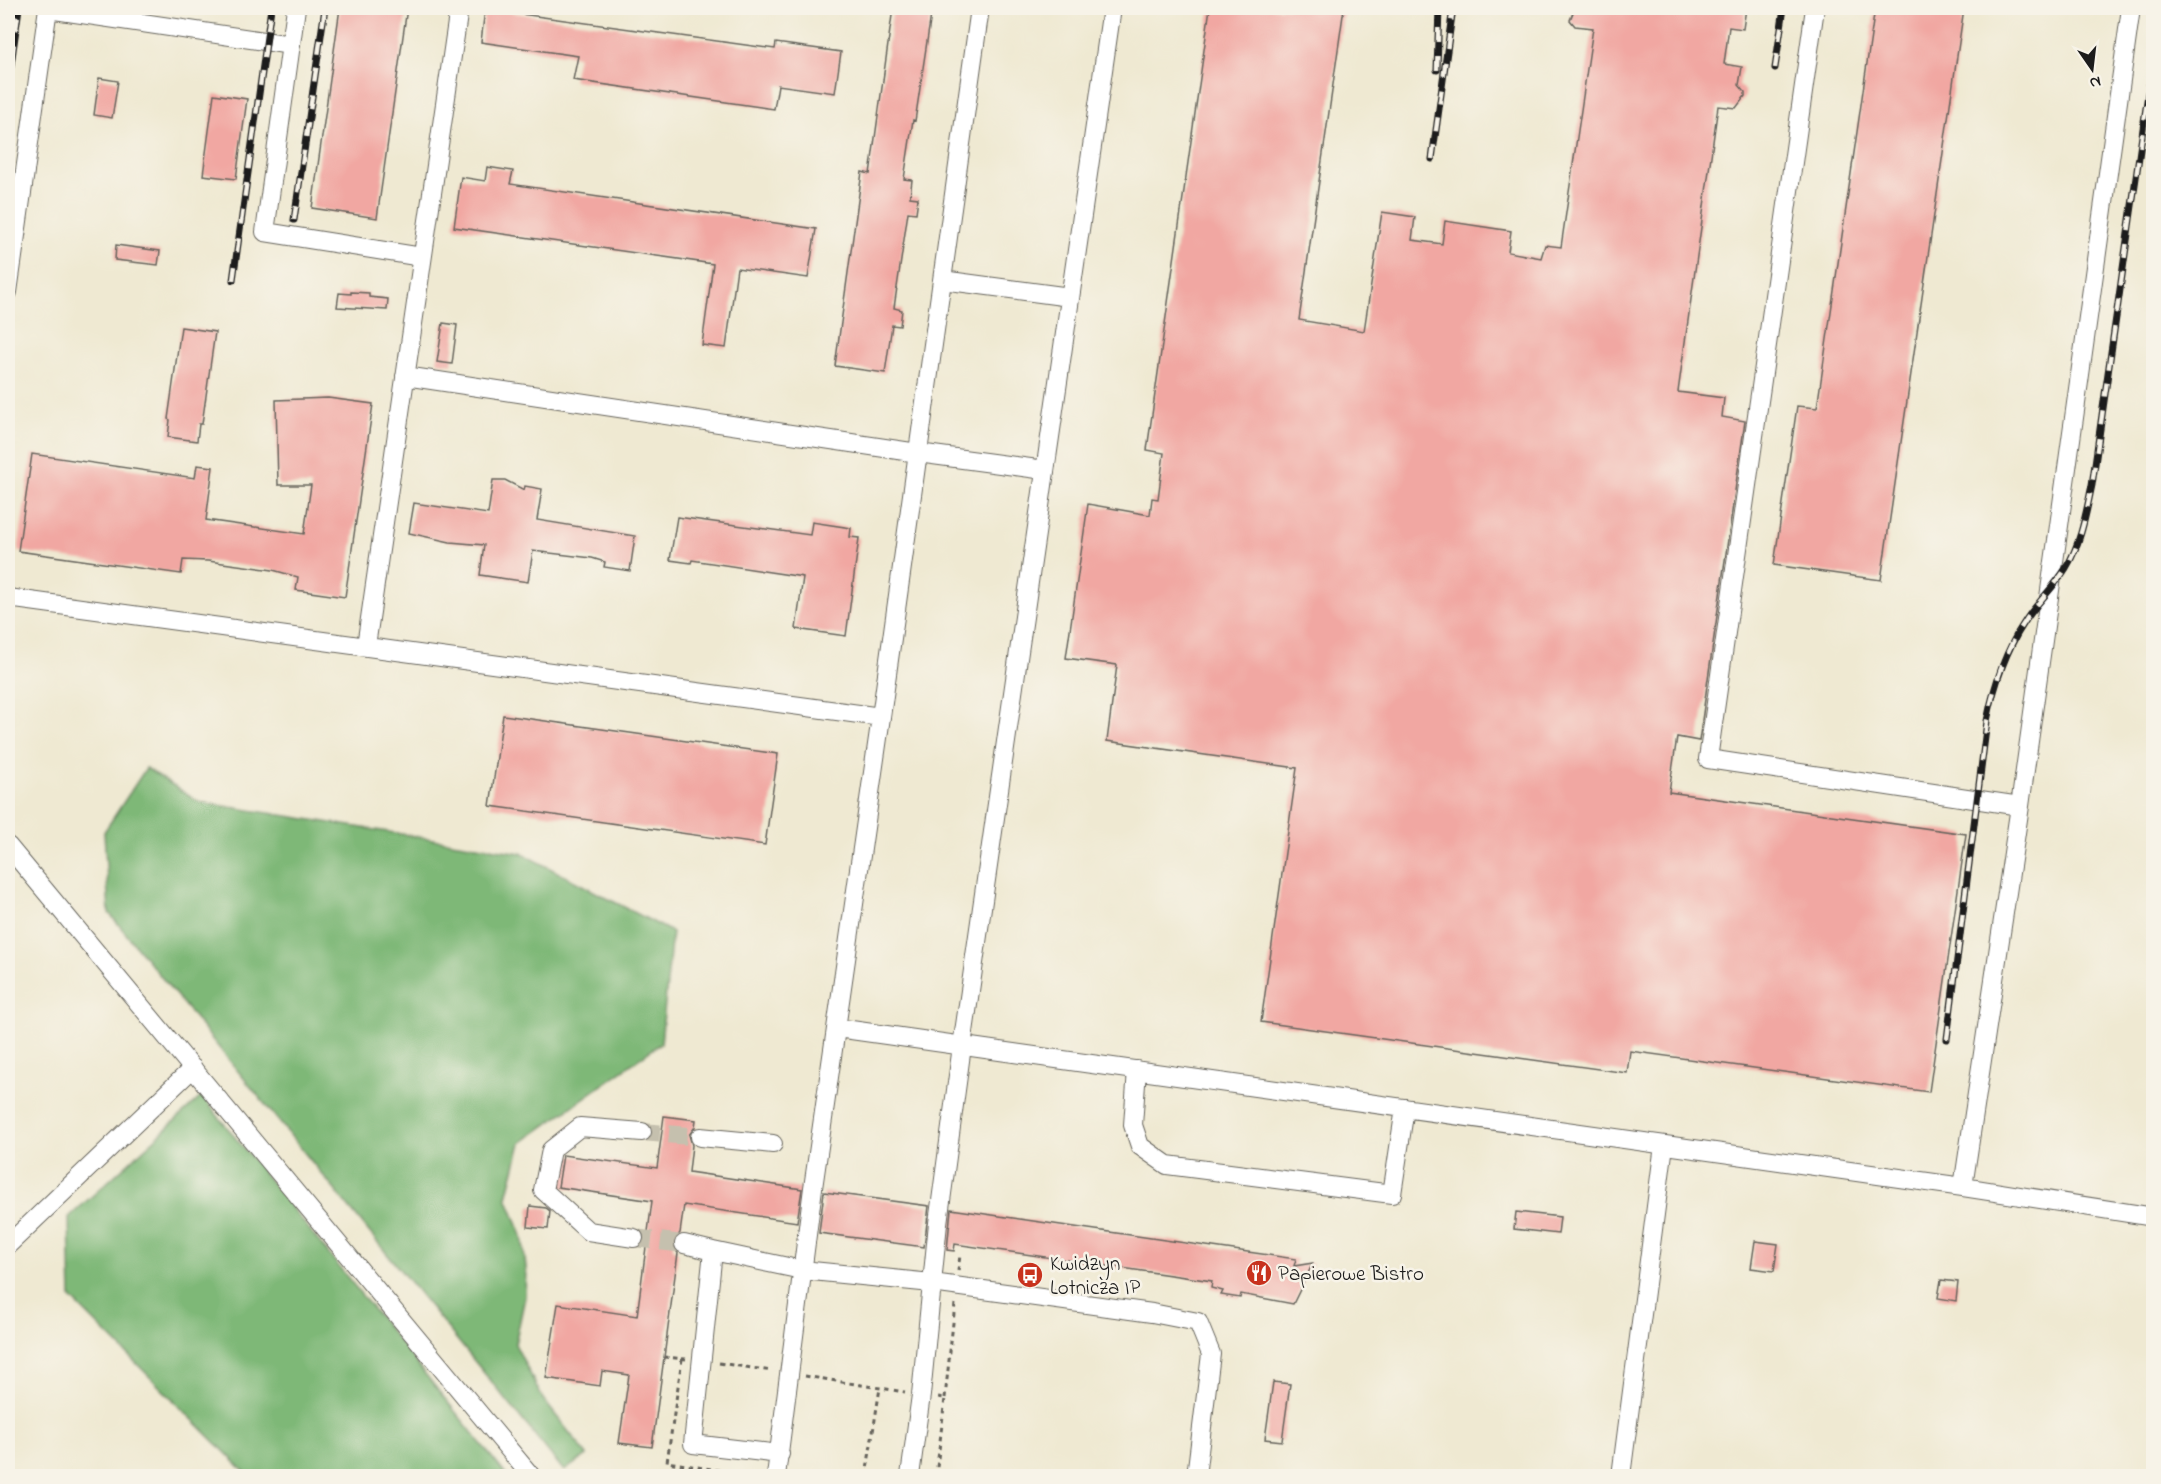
<svg xmlns="http://www.w3.org/2000/svg" width="2161" height="1484" viewBox="0 0 2161 1484" font-family="'Indie Flower',sans-serif">
  <style>
    .forest { fill: #7eb877; stroke: #4d6a4a; stroke-width: 1.5 }
    .building { fill: #f1a7a2 }
    .lines { fill: none; stroke-linecap: round; stroke-linejoin: round }
    .minor-tunnel { stroke: #c5c0ae; stroke-width: 18; stroke-dasharray: 18 9; stroke-linecap: butt }
    .minor-casing { stroke: #66645c; stroke-width: 20 }
    .path { stroke: #66645c; stroke-width: 3; stroke-dasharray: 4.5 4.5; stroke-linecap: butt }
    .minor { stroke: #fff; stroke-width: 18 }
    .rail-casing { stroke: #1c1c1c; stroke-width: 7 }
    .rail { stroke: #f7f3e8; stroke-width: 4.5; stroke-dasharray: 14; stroke-linecap: butt }
    .labels { text-anchor: middle; stroke-width: 5; stroke-linejoin: round; paint-order: stroke }
    .poi-label { font-size: 21px; fill: #1c1c1c; stroke: #f7f3e8; text-anchor: start }
  </style>
  <rect width="100%" height="100%" fill="#f7f3e8"/>
  <filter id="ink" filterUnits="userSpaceOnUse"><feTurbulence type="fractalNoise" baseFrequency=".0167" numOctaves="2"/><feDisplacementMap in="SourceGraphic" scale="12" xChannelSelector="R" yChannelSelector="G"/><feConvolveMatrix kernelMatrix="1 2 1 2 8 2 1 2 1" color-interpolation-filters="sRGB"/></filter>
  <filter id="wash" filterUnits="userSpaceOnUse"><feTurbulence type="fractalNoise" baseFrequency=".008" numOctaves="4" result="noise"/><feDisplacementMap in="SourceGraphic" scale="24" xChannelSelector="R" yChannelSelector="G"/><feGaussianBlur stdDeviation="1.35" result="paint"/><feColorMatrix in="noise" values="0 0 0 0 0 0 0 0 0 0 0 0 0 0 0 0 0 1.4 0 .05"/><feComposite in="paint" operator="in"/></filter>
  <g filter="url(#wash)">
    <rect width="100%" height="100%" fill="#efe9d2"/>
    <path class="forest" d="M146 768 199 802 521 853 672 932 661 1043 521 1143 507 1197 522 1236 526 1267 525 1297 515 1344 543 1399 587 1455 564 1471 109 913 104 832Z
      M202 1096 507 1476H249L71 1298 69 1217Z"/>
    <g id="blocks">
      <path class="building" d="M340 8H407L377 218 312 208Z
        M893 8H932L915 121 913 120 904 179 912 180 910 197 918 198 916 213 908 212 894 308 902 310 900 326 892 325 885 373 835 366 862 172 870 174Z
        M1210 8H1344L1299 320 1364 331 1382 212 1415 217 1412 240 1442 244 1445 221 1511 231 1508 252 1541 258 1545 245 1561 247 1593 28 1575 26 1570 20 1574 10 1581 8H1746L1743 29 1729 27 1724 64 1742 67 1739 85 1745 92V96L1736 108 1718 106 1678 392 1724 398 1722 417 1745 421 1699 741 1677 737 1669 792 1966 834 1929 1092 1630 1051 1627 1073 1261 1022 1297 768 1107 741 1117 665 1066 658 1088 504 1150 515 1152 498 1158 499 1164 453 1147 450Z
        M1875 8H1964L1881 580 1774 565 1797 406 1817 408Z
        M485 9 775 49 776 43 841 52 835 93 778 85 774 109 573 80 578 56 481 42Z
        M99 78 118 81 112 118 94 115Z
        M214 94 247 99 236 179 203 175Z
        M487 167 513 171 510 184 816 229 808 278 737 268 726 348 702 345 713 264 454 227 461 177 485 181Z
        M116 245 160 251 158 265 115 260Z
        M351 292 369 293V297L388 299 387 310 337 307 339 293 351 294Z
        M443 323 457 325 452 364 437 362Z
        M181 327 215 332 202 424H199L197 441 168 437 170 420 168 419Z
        M328 398 373 404 345 597 296 590 298 577 273 570 208 561 183 560 181 574 18 551 32 454 195 478 197 465 213 467 206 520 304 534 311 485H278L276 400Z
        M493 480H505L524 490 525 486 542 489 537 520 635 536 630 571 604 567 605 562 592 558 533 551 528 582 480 575 484 545 450 542 409 533 414 503 488 514Z
        M677 517 810 535 812 522 851 528 850 537 859 538 846 636 796 629 803 577 692 560 691 563 670 560Z
        M503 715 778 754 765 845 490 806Z
        M664 1116 696 1120 695 1127 689 1135 692 1145 689 1172 802 1189 797 1222 684 1205 680 1233 673 1242V1248L678 1253 652 1447 619 1443 629 1375 602 1371 600 1386 546 1378 558 1304 637 1316 652 1201 558 1187 563 1155 657 1168Z
        M824 1192 929 1206 924 1247 819 1233Z
        M530 1206 546 1208 550 1211 548 1229 528 1227Z
        M951 1209 1296 1259 1294 1266 1313 1263 1293 1304 1241 1294 1240 1298 1221 1295 1223 1291 1211 1288 1212 1281 955 1244 954 1251 947 1250Z
        M1516 1212 1560 1217 1558 1234 1514 1229Z
        M1755 1241 1778 1244 1774 1271 1751 1268Z
        M1941 1280 1958 1282 1956 1301 1938 1298Z
        M1273 1382 1290 1384 1282 1441 1265 1439Z"/>
    </g>
  </g>
  <g filter="url(#ink)">
    <use href="#blocks" fill-opacity="0" stroke="#66645c" stroke-width="1.5"/>
    <g class="lines">
      <path class="minor-tunnel" d="M642 1132 700 1137
        M634 1238 684 1244"/>
      <g class="minor-casing">
        <path id="minor" d="M296 8 265 232 422 257
          M1815 8 1708 759 2020 806
          M48 9 291 45
          M942 280 1070 297
          M8 292 48 8
          M405 376 918 453 1045 470
          M8 598 881 717
          M366 646 459 8
          M8 846 531 1476
          M837 1028 1963 1187 2154 1217
          M1137 1070 1133 1125 1140 1146 1167 1165 1392 1194 1405 1108
          M700 1137 773 1144
          M1963 1187 2020 806 2131 8
          M634 1238 588 1231 543 1190 551 1150 580 1127 642 1132
          M684 1244 713 1251
          M8 1245 193 1068
          M780 1454 693 1444 713 1251 802 1270 932 1283 1152 1313 1198 1322 1211 1354 1196 1476
          M776 1476 813 1188 881 717 980 8
          M910 1476 921 1395 938 1223 962 1046 1112 8
          M1621 1476 1664 1145"/>
      </g>
      <path class="path" d="M958 1271 960 1255
        M664 1357 686 1359
        M682 1359 667 1462 754 1476
        M719 1363 772 1371
        M805 1376 905 1392
        M945 1398 955 1304
        M866 1476 880 1388
        M936 1476 945 1398 938 1397"/>
      <use href="#minor" class="minor"/>
      <g class="rail-casing">
        <path id="rail" d="M1775 68 1784 8
          M1437 70 1439 8
          M8 86 19 8
          M1432 159 1453 8
          M294 220 325 8
          M233 280 271 8
          M1947 1039 1987 721C1994 686 2004 653 2024 623 2036 603 2054 588 2066 568 2081 543 2086 513 2092 485L2154 52"/>
      </g>
      <use href="#rail" class="rail"/>
    </g>
  </g>
  <defs>
    <g id="restaurant-disc" transform="scale(1.35)"><circle r="9.5" fill="#c8321e" stroke="#f7f3e8"/><path d="M-5-6h1v4h1v-4h1v4h1v-4h1v5L-1.5 .5V6h-2V.5L-5-1ZM5-6V6H3V1.5H1.5Q1.5-4 5-6Z" fill="#fff"/></g>
    <g id="bus-disc" transform="scale(1.35)"><circle r="9.5" fill="#c8321e" stroke="#f7f3e8"/><path d="M-5-6H5V4H4V6H2V4H-2V6H-4V4H-5ZM-3.5-4V0h7V-4ZM-3.5 1.2v1.5H-2V1.2ZM2 1.2v1.5H3.5V1.2Z" fill="#fff"/></g>
  </defs>
  <g fill-rule="evenodd">
    <use href="#restaurant-disc" x="1259" y="1273"/>
    <use href="#bus-disc" x="1030" y="1275"/>
  </g>
  <g class="labels">
    <g class="poi-label">
      <text x="1050" y="1270">Kwidzyn<tspan x="1050" dy="24">Lotnicza IP</tspan></text>
      <text x="1278" y="1280">Papierowe Bistro</text>
    </g>
  </g>
  <rect width="2161" height="1484" fill="none" stroke="#f7f3e8" stroke-width="30"/>
  <g transform="translate(2092 69) rotate(166)" stroke="#f7f3e8" stroke-width="4.5" paint-order="stroke">
  <path d="M0-4.5L10 22L0 15L-10 22Z" fill="#1c1c1c"/>
  <text y="-9" font-size="16" font-weight="bold" text-anchor="middle" fill="#1c1c1c">N</text>
  </g>
</svg>
